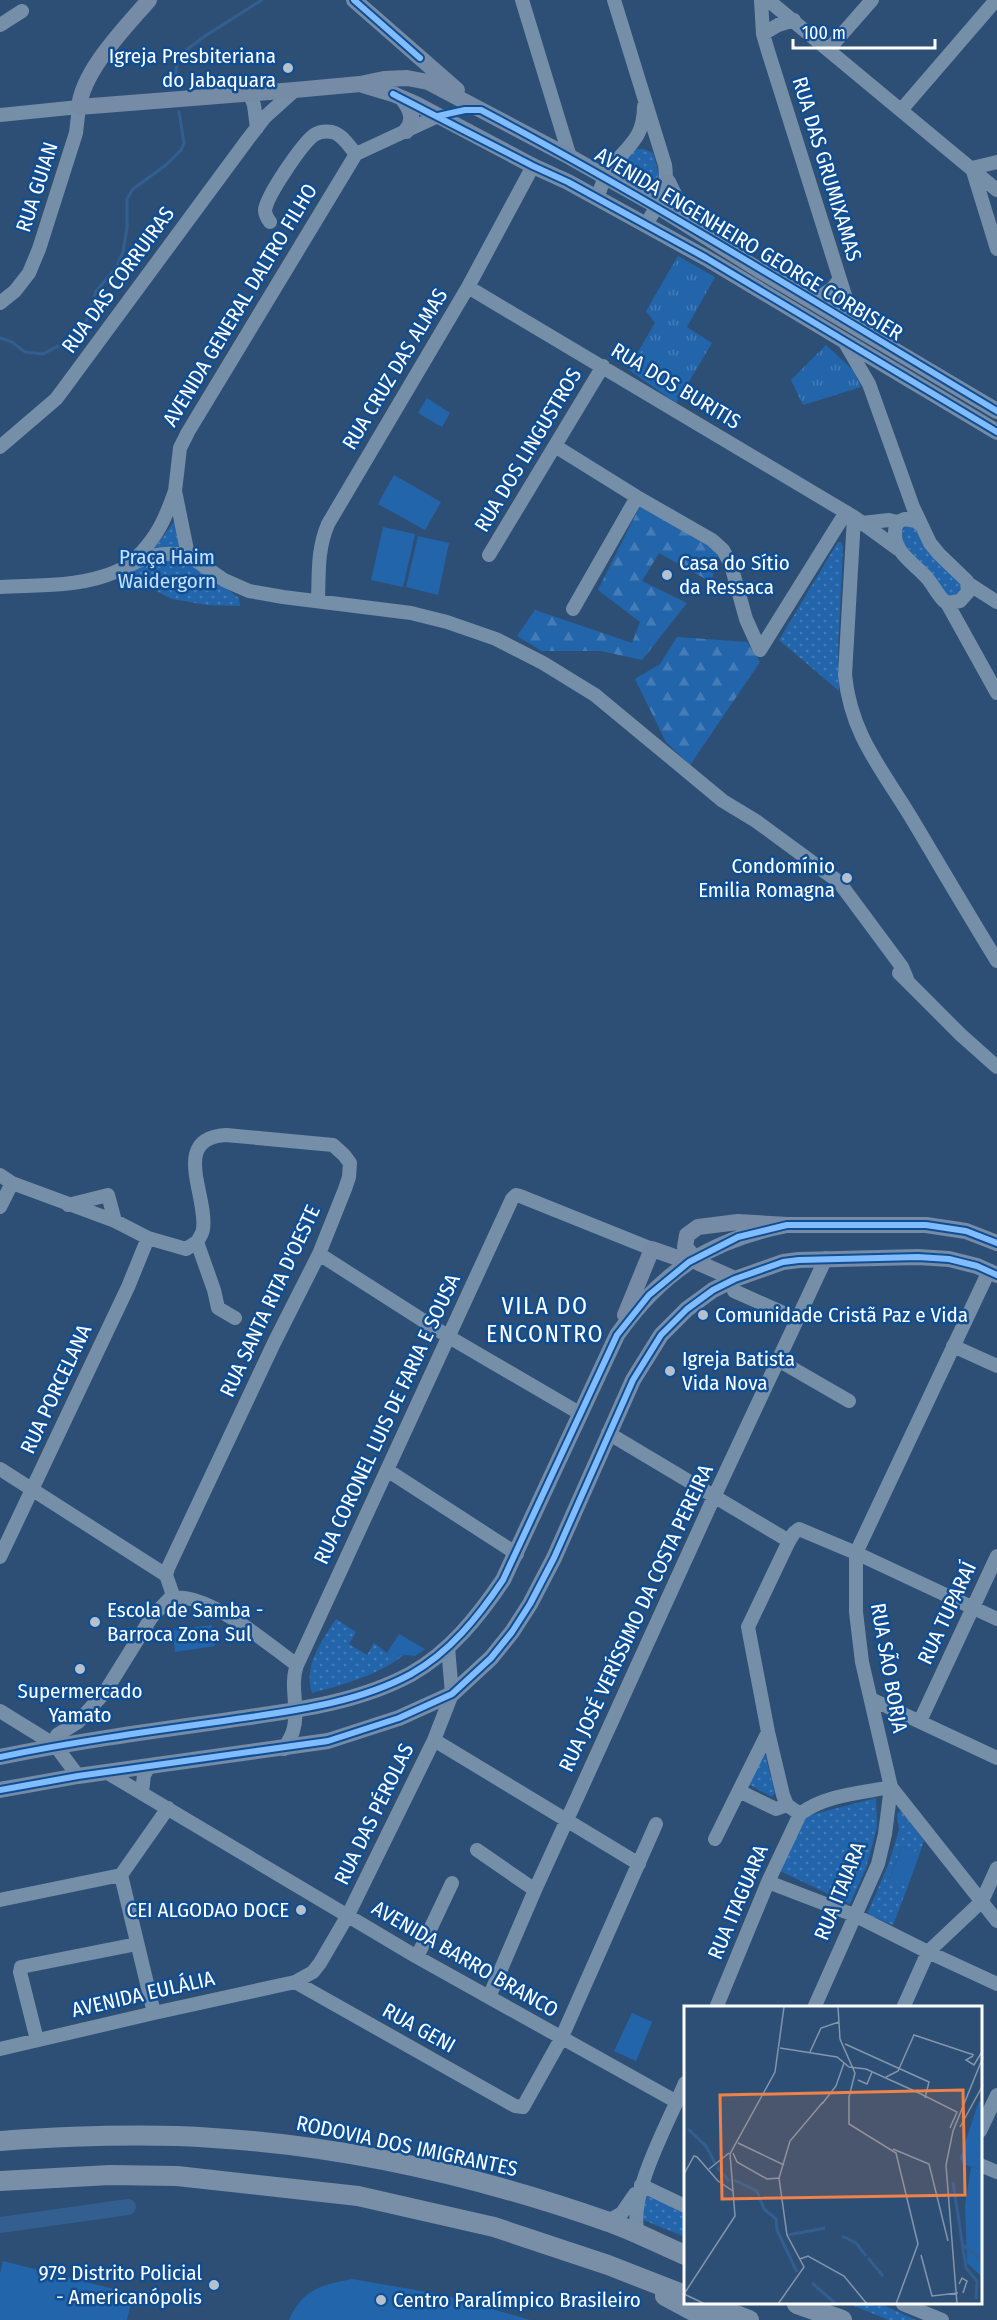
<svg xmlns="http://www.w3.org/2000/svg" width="997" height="2320" viewBox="0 0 997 2320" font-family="'Fira Sans Condensed',sans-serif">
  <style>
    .grass { fill: url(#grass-tufts) }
    .forest { fill: url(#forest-firs) }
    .park { fill: url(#park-dots) }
    .pitch { fill: #2365ab }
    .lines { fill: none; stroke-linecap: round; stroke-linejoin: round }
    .stream { stroke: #325e90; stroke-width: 3 }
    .river { stroke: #325e90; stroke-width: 16 }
    .minor { stroke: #768fa8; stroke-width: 14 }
    .major { stroke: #758ba6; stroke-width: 16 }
    .highway { stroke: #798fa7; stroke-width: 20 }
    .cycleway-casing { stroke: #104e93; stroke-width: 10 }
    .cycleway { stroke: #80bcff; stroke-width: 6 }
    .poi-dot { fill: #b6c1cf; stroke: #104e93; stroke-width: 2 }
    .labels { text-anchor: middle; stroke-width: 5; stroke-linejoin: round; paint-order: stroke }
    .poi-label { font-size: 21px; fill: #fff; stroke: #104e93; text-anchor: start }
    .street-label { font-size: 21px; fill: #fff; stroke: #104e93 }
    .park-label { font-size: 21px; fill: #c4e0fe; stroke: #104e93 }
    .quarter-label { font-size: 24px; letter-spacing: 1.5px; fill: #fff; stroke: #104e93 }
    .inset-river { fill: none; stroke: #325e90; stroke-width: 3 }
    .inset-road { fill: none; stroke: #8295ac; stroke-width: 1.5 }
    .view { fill: #ee8249; fill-opacity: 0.15; stroke: #ee8249; stroke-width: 3 }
    .inset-edge { fill: none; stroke: #fff; stroke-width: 3 }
  </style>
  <defs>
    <pattern id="grass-tufts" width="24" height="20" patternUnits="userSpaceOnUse" patternTransform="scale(1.5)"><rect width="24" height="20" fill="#2365ab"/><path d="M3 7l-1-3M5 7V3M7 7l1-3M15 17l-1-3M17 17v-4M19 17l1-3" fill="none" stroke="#447cb8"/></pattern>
    <pattern id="forest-firs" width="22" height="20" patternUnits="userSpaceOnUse" patternTransform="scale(1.5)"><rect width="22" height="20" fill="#2365ab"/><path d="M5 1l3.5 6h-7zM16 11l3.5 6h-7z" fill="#447cb8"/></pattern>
    <pattern id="park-dots" width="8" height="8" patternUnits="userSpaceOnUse" patternTransform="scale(1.5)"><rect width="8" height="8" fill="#2365ab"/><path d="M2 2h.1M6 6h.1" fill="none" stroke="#447cb8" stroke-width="1.8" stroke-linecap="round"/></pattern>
  </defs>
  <rect width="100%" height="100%" fill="#2e4f75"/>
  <path class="grass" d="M678 256 715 277 687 327 712 343 676 403 628 369 655 323 646 311Z
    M826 345 853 370 861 387 803 405 791 380Z"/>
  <path class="forest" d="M640 506 719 552 711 582 659 553 642 581 687 603 642 660 601 651H542L517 636 535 610 632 643 640 622 598 590Z
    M677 637 747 642 760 662 690 765 666 742 635 679 660 664Z"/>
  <path class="park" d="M635 149H643L653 153 659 175 649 191 617 168Z
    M176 519 188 560 239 598 240 606 207 605 172 599 125 575 140 567Z
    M906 526H915L961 581 963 590 951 600 898 537Z
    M838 542H841L843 547 838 651 839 691 779 640Z
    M336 1619 356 1632 349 1644 367 1655 374 1643 387 1653 404 1655C376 1676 345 1684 312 1693 303 1666 322 1641 336 1619Z
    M765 1754 775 1793 772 1797 750 1785C751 1774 757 1761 765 1754Z
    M876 1798 877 1827 866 1868 850 1904 778 1870 803 1817Z
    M901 1810 924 1841 920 1853 902 1847 889 1878 908 1886 893 1925 869 1915 868 1912 889 1863 899 1830 897 1814Z
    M645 2195 685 2213V2237L641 2219Z
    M849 2304H881L916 2320H889Z"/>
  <path class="pitch" d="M427 398 450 413 442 427 418 413Z
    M394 475 441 502 425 530 378 504Z
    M383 527 415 534 403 587 371 580Z
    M418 536 449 543 438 595 406 587Z
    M212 1625 215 1646 175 1652 173 1630Z
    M399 1634 425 1649 415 1656 387 1653Z
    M902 1847 920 1853 908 1886 889 1879Z
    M632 2013 652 2022 636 2061 614 2051Z
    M3 2261 133 2294 127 2320H0V2274Z
    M352 2279 444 2295 530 2320H289C303 2289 321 2285 352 2279Z"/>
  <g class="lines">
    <path class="stream" d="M174 86 178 56 205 36 262 0
      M0 338 12 342 25 352 43 354 72 339 85 325 96 291 116 268 123 252 127 228V199L133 189 166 165 181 150 184 143 179 112"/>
    <path class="river" d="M0 2225 128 2207"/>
    <path class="minor" d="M522 0 570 157
      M614 0 665 165C669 192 659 203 646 224
      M761 0 763 34 768 51 855 327
      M768 0 997 190
      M0 25 22 11
      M763 34 778 25 794 20
      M829 49 872 0
      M249 92 254 105 257 128
      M902 109 996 0
      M0 115 79 107 76 133 39 249 29 273 15 291 0 303
      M438 116 356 154 188 432 180 448 175 491 188 555 224 580 249 591 283 597 411 613 447 622 496 639 543 663 595 695 723 801 756 821 839 882 902 967 907 979
      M997 162 972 168 997 249
      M597 198C601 188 604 176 611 167 629 145 644 138 644 106
      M270 222C267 218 265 215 265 210 267 195 302 144 314 135 319 132 326 131 332 132 342 134 349 146 356 154
      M468 287 854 517 898 549
      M812 301 832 289 839 280
      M844 341 869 384 913 507 922 526
      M555 446 637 497 712 540 723 550 731 565 746 619 760 650
      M0 447 56 399 65 387 248 139 265 117 295 90
      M854 517 845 675C851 735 882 769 912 819 940 866 968 914 997 961
      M905 519 916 521 922 526 930 543 939 554 967 581 968 592 960 601 947 603 944 601C937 594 933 585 927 578 915 564 894 553 895 533 895 525 898 521 905 519Z
      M862 523 889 520 898 522
      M489 555 603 366
      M136 558C158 536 165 519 175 491
      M969 584 997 602
      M0 587C33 585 69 587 101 577 138 566 143 549 188 555
      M318 601C319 574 317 550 328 524L468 287 533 166
      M947 603 997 693
      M573 609 637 497
      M760 650 846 512
      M899 973 961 1035 997 1067
      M0 1175 12 1183 115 1221 148 1238 186 1249 197 1242
      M68 1205 108 1195 115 1221
      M0 1207 12 1183
      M319 1254 449 1337 581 1414
      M989 1271 856 1553V1612L862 1662 891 1787 997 1921
      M734 1291 797 1319
      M953 1346 997 1366
      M778 1360 849 1401
      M608 1433 789 1541
      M0 1469 166 1575
      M387 1470 517 1554
      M0 1557 128 1287 148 1238
      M174 1598 166 1575 168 1568 274 1343 319 1254 345 1189 349 1177 350 1163 344 1155 333 1145 226 1135C170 1138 208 1196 203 1229 203 1233 199 1238 197 1242L214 1290 218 1308 235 1318
      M871 1699 997 1758
      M0 1711 55 1745
      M920 1721 997 1556
      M434 1740 639 1864
      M284 1749C287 1743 291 1738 293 1731 300 1710 289 1686 297 1665L512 1199 516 1195 520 1196 652 1249
      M106 1772 417 1957 677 2102
      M78 1776 55 1745 57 1735 78 1722 105 1692 151 1618 170 1598C208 1591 266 1643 297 1665
      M739 1791 776 1809 787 1805
      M142 1793 144 1775 149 1766
      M800 1814 787 1805 783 1795 768 1732 748 1627 789 1541 794 1533 799 1529 856 1553 997 1619
      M715 1839 768 1732
      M477 1850 535 1890
      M768 1882 854 1915 928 1952 997 1984
      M0 1900 121 1875
      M417 1957 452 1883
      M295 1982 515 2106 523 2107 561 2039 656 1824
      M489 1997 535 1890 714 1497 826 1258
      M716 2008 768 1882 800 1814C825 1795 860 1793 891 1787L885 1834 878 1864 814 2008
      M903 2008 928 1952 982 1901 997 1868
      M154 2013 121 1875 168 1808
      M37 2040 20 1972 21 1967 137 1944
      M0 2049 154 2013 295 1982 313 1972 320 1963 348 1915 434 1740 452 1694 448 1647
      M980 2131 997 2095
      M980 2165 997 2172
      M641 2185 685 2206
      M608 2221 622 2213 635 2194
      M638 2234C627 2195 669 2122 685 2083
      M903 2304 942 2320"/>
    <path class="major" d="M149 0C125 28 83 70 79 107L295 90 360 84 384 79 407 78 428 82 570 157 657 206 759 270 997 411
      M354 0 457 90
      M363 85 393 94 416 104 533 166 568 182 706 258 997 432
      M402 98C410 108 416 120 406 131
      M668 182 678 203 694 223
      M735 1279 699 1263 685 1247 687 1235 698 1227 738 1222 787 1225H926L966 1231 997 1243
      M625 1315 652 1249 689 1262
      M0 1757C72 1742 144 1732 216 1722 281 1712 352 1706 411 1674 450 1652 478 1617 503 1580L617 1335C662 1271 710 1240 787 1225
      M0 1790 78 1776 328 1741 399 1718 452 1694 491 1658 512 1632 530 1604 554 1558 633 1380 661 1335 687 1309 713 1290 735 1279 783 1262 799 1260 918 1257 949 1259 977 1266 997 1275"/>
    <path class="highway" d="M0 2141C71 2136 142 2133 213 2138 346 2146 480 2177 606 2221 633 2230 659 2244 685 2255
      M0 2181 110 2175 177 2176 358 2196 494 2227 608 2265 685 2295
      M665 2296 710 2320
      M708 2304 749 2320
      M797 2304 842 2320"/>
    <g class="cycleway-casing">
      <path id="cycleway" d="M354 0 420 58
        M393 94 533 166 568 182 706 258 997 432
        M438 116 465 110H481C657 203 826 309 997 411
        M0 1757C72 1742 144 1732 216 1722 281 1712 352 1706 411 1674 450 1652 478 1617 503 1580L617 1335 649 1295 689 1262 738 1237 787 1225H926L966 1231 997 1243
        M0 1790 78 1776 328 1741 399 1718 452 1694 491 1658 512 1632 530 1604 554 1558 633 1380 661 1335 687 1309 713 1290 735 1279 783 1262 799 1260 918 1257 949 1259 977 1266 997 1275"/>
    </g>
    <use href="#cycleway" class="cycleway"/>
  </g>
  <g class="poi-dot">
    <circle cx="288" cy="68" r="6"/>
    <circle cx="667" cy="575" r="6"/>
    <circle cx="847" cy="878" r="6"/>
    <circle cx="703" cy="1315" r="6"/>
    <circle cx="670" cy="1371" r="6"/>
    <circle cx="95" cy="1622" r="6"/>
    <circle cx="80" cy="1669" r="6"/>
    <circle cx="301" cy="1910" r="6"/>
    <circle cx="214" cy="2285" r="6"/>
    <circle cx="381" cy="2300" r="6"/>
  </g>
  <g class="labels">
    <g class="poi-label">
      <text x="276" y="63" text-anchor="end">Igreja Presbiteriana<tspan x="276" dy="24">do Jabaquara</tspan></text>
      <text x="679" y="570">Casa do Sítio<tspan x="679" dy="24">da Ressaca</tspan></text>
      <text x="835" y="873" text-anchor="end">Condomínio<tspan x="835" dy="24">Emilia Romagna</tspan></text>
      <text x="715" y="1322">Comunidade Cristã Paz e Vida</text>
      <text x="682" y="1366">Igreja Batista<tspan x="682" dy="24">Vida Nova</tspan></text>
      <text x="107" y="1617">Escola de Samba -<tspan x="107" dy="24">Barroca Zona Sul</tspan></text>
      <text x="80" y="1698" text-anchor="middle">Supermercado<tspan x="80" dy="24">Yamato</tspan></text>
      <text x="289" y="1917" text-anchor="end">CEI ALGODAO DOCE</text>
      <text x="202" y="2280" text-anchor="end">97º Distrito Policial<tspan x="202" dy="24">- Americanópolis</tspan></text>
      <text x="393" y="2307">Centro Paralímpico Brasileiro</text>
    </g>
    <g class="street-label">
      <text transform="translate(827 169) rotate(73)" y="7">RUA DAS GRUMIXAMAS</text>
      <text transform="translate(37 187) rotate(-72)" y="7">RUA GUIAN</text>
      <text transform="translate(749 244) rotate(31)" y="7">AVENIDA ENGENHEIRO GEORGE CORBISIER</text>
      <text transform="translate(118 280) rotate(-54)" y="7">RUA DAS CORRUIRAS</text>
      <text transform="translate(240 305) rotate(-59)" y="7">AVENIDA GENERAL DALTRO FILHO</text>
      <text transform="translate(395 369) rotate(-59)" y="7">RUA CRUZ DAS ALMAS</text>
      <text transform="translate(676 386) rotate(31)" y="7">RUA DOS BURITIS</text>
      <text transform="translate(528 450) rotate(-59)" y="7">RUA DOS LINGUSTROS</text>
      <text transform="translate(270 1301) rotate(-65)" y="7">RUA SANTA RITA D'OESTE</text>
      <text transform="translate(56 1389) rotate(-65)" y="7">RUA PORCELANA</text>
      <text transform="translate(387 1419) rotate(-65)" y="7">RUA CORONEL LUIS DE FARIA E SOUSA</text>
      <text transform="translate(947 1613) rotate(-65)" y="7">RUA TUPARAÍ</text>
      <text transform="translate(636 1618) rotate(-65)" y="7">RUA JOSÉ VERÍSSIMO DA COSTA PEREIRA</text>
      <text transform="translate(889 1668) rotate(80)" y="7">RUA SÃO BORJA</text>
      <text transform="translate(374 1814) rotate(-64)" y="7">RUA DAS PÉROLAS</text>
      <text transform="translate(840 1891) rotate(-68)" y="7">RUA ITAIARA</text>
      <text transform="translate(738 1902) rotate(-67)" y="7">RUA ITAGUARA</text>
      <text transform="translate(465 1959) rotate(30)" y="7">AVENIDA BARRO BRANCO</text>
      <text transform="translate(143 1994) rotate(-13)" y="7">AVENIDA EULÁLIA</text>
      <text transform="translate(419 2028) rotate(29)" y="7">RUA GENI</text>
      <text transform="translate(407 2146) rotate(12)" y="7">RODOVIA DOS IMIGRANTES</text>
    </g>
    <g class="park-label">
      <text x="167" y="564">Praça Haim<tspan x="167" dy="24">Waidergorn</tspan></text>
    </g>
    <g class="quarter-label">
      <text x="545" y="1314">VILA DO<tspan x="545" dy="28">ENCONTRO</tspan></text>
    </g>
  </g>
  <g transform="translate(684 2006)">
    <rect width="298" height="298" fill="#2e4f75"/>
    <path d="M287 161 298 164V271L283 257 281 199Z" fill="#2365ab"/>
    <path d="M295 95H299L298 164 279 158 276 152Z" fill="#2365ab"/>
    <path class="inset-river" d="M4 123 22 140 31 157M33 161 45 175M50 174 73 185 80 203 92 213 93 224 113 266M269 176 282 262 293 275 292 293M104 229 141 222M158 230 172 237 182 250M279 239 299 254M184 252 199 270M128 277 152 298"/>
    <path class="inset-road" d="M154 1 156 33 171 67 165 91V118L212 147 234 238 212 298M161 38 245 76 241 92M96 42 153 51 165 61 182 63 235 87 273 106 266 122M126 46 137 22 155 16M289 50 282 54 290 59 299 44M202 71 214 65 230 29 290 49M174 74 183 78 188 66M138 98 152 80 160 57M276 121 299 79M54 137 100 159M209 143 245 158 264 235M49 147 53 156 83 173 95 172 106 135 139 96M25 163 45 147M0 168 10 150 13 151 34 175 49 185M49 185 46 148 91 66 100 1M237 249 248 290 274 287M116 253 124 250 160 270 183 298M275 278 278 272 283 275 279 287M0 288 51 210 49 185M0 288 21 298M94 298 120 261 103 229 95 172M273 298 262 159 269 125 299 51"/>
    <path class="view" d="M279 84 281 189 38 193 36 89Z"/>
    <rect width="298" height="298" class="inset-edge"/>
  </g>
  <path d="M793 39v9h142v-9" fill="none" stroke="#ffffff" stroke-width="3"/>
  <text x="802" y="39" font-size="18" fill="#ffffff" stroke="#104e93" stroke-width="4.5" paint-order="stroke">100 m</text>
</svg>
